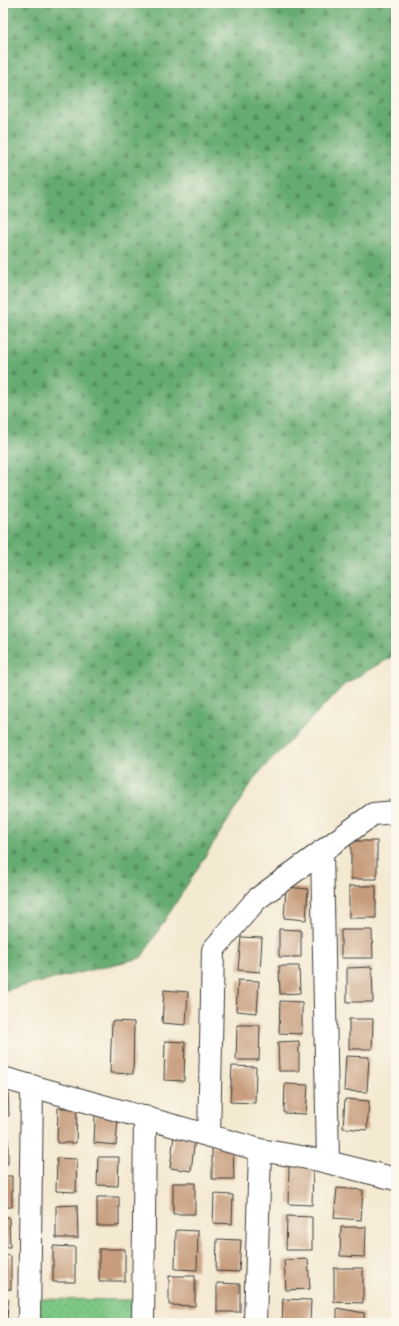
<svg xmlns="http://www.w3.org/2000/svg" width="399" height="1326" viewBox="0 0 399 1326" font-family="'Comic Neue',sans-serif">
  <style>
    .forest { fill: url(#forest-firs); stroke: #416447 }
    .park { fill: url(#park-dots); stroke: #4d7250 }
    .building { fill: #c79d7d }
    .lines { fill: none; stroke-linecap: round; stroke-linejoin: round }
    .minor-casing { stroke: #3c3b37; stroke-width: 24 }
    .minor { stroke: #fff; stroke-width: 22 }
  </style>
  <defs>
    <pattern id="forest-firs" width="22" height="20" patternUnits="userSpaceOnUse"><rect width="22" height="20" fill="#66ac72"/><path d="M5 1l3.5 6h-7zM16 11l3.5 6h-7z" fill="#538b5d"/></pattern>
    <pattern id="park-dots" width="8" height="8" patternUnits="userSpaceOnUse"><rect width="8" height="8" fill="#7ec784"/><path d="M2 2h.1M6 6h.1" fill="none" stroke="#6caa71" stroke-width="1.8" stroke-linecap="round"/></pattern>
  </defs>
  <rect width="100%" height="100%" fill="#fbf7ec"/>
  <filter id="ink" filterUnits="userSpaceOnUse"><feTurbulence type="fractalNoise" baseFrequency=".025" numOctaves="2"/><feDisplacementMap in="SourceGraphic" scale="8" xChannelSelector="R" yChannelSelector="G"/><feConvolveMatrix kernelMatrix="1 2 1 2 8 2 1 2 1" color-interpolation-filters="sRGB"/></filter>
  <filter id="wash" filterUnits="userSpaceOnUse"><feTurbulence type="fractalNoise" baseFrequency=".012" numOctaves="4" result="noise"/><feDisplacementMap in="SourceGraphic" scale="16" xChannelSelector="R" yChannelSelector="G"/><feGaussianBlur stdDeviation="0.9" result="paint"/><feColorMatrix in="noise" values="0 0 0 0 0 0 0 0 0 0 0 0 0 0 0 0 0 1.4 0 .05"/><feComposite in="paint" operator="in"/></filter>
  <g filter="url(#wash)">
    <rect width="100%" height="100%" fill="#f4e9d1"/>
    <path class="forest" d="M3 3H396V654L345 684 256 776 141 958 3 991Z"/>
    <path class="park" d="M39 1299 133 1300V1323H39Z"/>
    <g id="blocks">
      <path class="building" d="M351 841H377V879H351Z
        M349 886H376V918H349Z
        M286 887 308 889 306 920 284 918Z
        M279 929 301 930V957H279Z
        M341 930H372L373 958H341Z
        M241 937 262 938 260 972 238 970Z
        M279 966H299L300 993 280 994Z
        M372 967 373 1002H347V968Z
        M238 980 259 981 257 1013 236 1011Z
        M164 990 188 992 186 1025 162 1023Z
        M280 1001 302 1002V1034L279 1033Z
        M349 1019H373L372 1049H349Z
        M112 1021 134 1022 133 1074 110 1073Z
        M237 1025H260L259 1060H236Z
        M165 1041 185 1042 184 1081 164 1080Z
        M299 1041V1071H279L278 1042Z
        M346 1056 369 1057 367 1092 344 1091Z
        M232 1066 256 1067 255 1103 230 1102Z
        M285 1084 308 1085 306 1114 284 1113Z
        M3 1088H8L9 1116H3Z
        M345 1099 369 1101 367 1130 343 1128Z
        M58 1108H77L76 1143H57Z
        M95 1115 118 1117 116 1145 94 1143Z
        M3 1132H8V1164H3Z
        M174 1135 195 1138 191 1171 170 1168Z
        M212 1147H233L234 1179H212Z
        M98 1157H119L118 1186 97 1185Z
        M57 1158 77 1159 76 1192 56 1191Z
        M289 1165 313 1166 312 1205 288 1204Z
        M3 1176H12V1207H3Z
        M173 1183H195V1214H173Z
        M337 1188 363 1190 361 1220 334 1218Z
        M214 1194 233 1195 232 1224 213 1223Z
        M97 1197H119V1226H97Z
        M77 1205 78 1238H56V1206Z
        M287 1216 312 1217V1250H286Z
        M3 1217H9L10 1247H3Z
        M341 1227H366L365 1257 340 1256Z
        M176 1230 198 1231 197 1270 175 1269Z
        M217 1239 241 1240 239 1272 216 1271Z
        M53 1246 75 1247V1282H53Z
        M99 1249H125V1281H99Z
        M3 1255 11 1256V1289H3Z
        M308 1259 310 1289 286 1290 284 1260Z
        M334 1268H363V1303L334 1302Z
        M169 1276H195V1306L169 1305Z
        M217 1283 240 1284V1312H217Z
        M3 1298 8 1299 7 1323H3Z
        M283 1299 311 1300 310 1323H282Z
        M337 1308 364 1313V1323H337Z"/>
    </g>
  </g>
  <g filter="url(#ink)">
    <use href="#blocks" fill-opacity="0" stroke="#3c3b37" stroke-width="1"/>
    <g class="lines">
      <g class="minor-casing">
        <path id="minor" d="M322 851 328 1162
          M3 1078 260 1150 319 1160 396 1179
          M209 1136 213 950 257 899 373 814 396 812
          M29 1323 32 1086
          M143 1323 145 1117
          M255 1323 260 1150"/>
      </g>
      <use href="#minor" class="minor"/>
    </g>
  </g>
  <rect width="399" height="1326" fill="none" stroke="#fbf7ec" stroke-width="16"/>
</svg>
